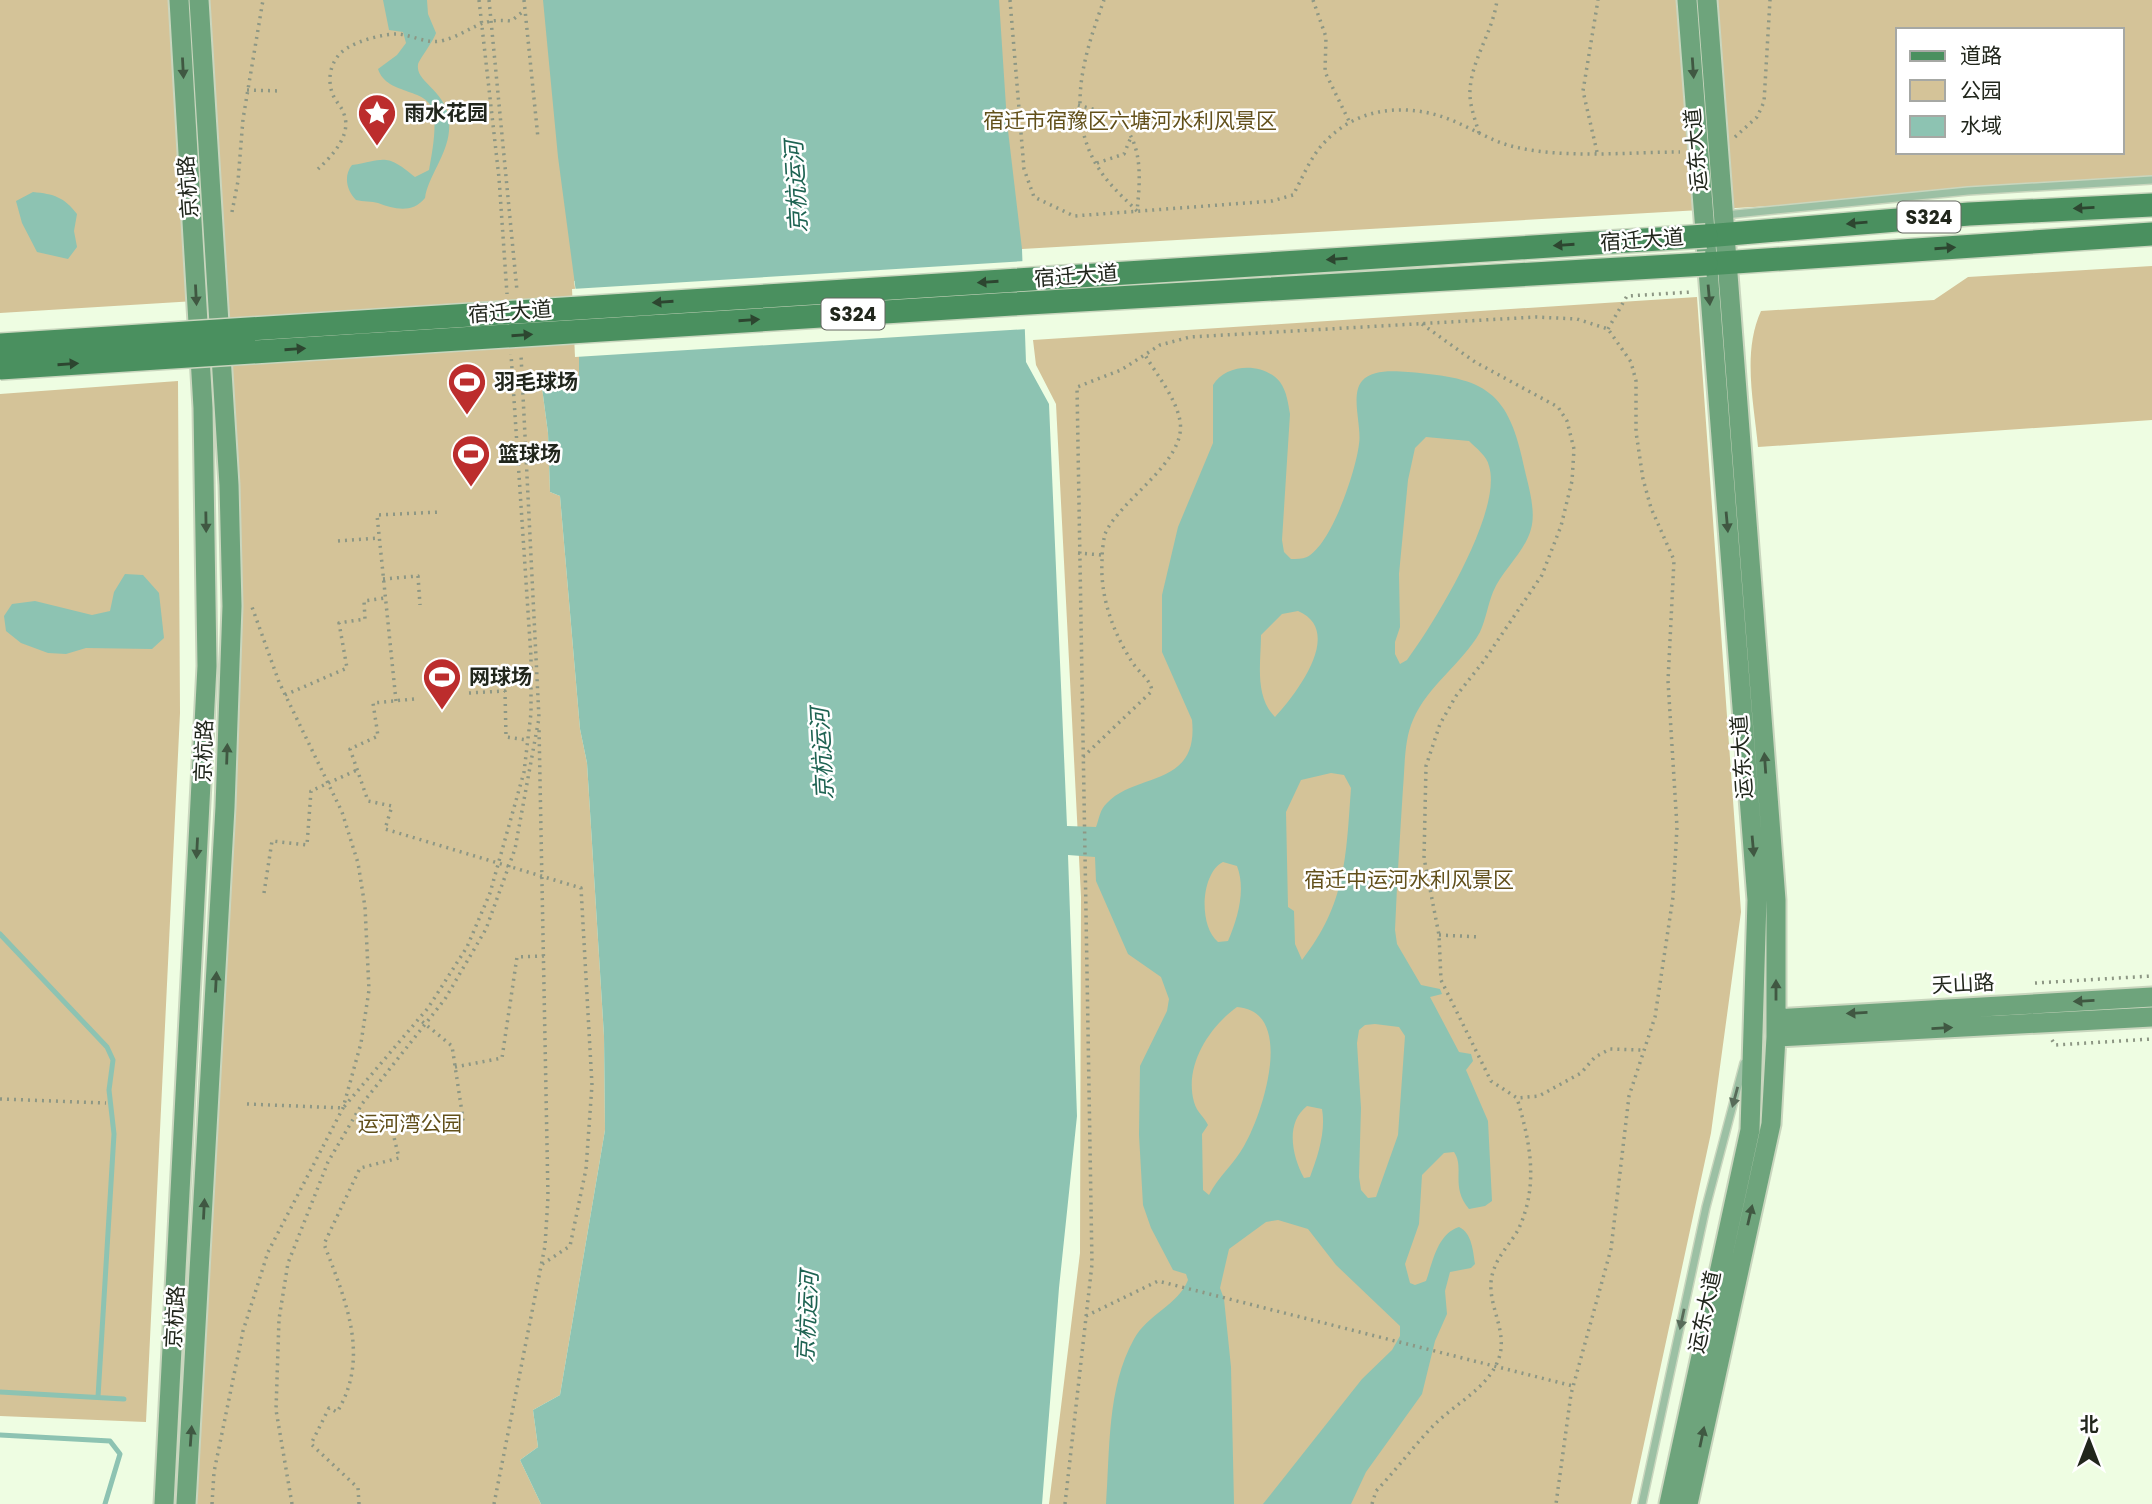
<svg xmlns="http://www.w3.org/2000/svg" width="2152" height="1504" viewBox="0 0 2152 1504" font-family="Poppins,'Noto Sans SC',sans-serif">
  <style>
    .green { fill: #d4c398; fill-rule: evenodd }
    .water { fill: #8dc3b2; fill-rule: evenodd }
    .pier { fill: #eefde2 }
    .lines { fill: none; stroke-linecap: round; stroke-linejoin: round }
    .stream { stroke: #8dc3b2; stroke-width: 5 }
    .lane-casing { stroke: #c9d6be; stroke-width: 10 }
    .secondary-casing { stroke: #c9d6be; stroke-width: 23 }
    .primary-casing { stroke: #c9d6be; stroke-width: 26 }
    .path { stroke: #8d9784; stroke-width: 3.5; stroke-dasharray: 2 5; stroke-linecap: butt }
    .lane { stroke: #9cc0a4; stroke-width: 7 }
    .secondary { stroke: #6ea47c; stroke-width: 19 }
    .primary { stroke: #4a905f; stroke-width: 23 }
    .primary-bridge-casing { stroke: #c9d6be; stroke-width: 26; stroke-linecap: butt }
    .primary-bridge { stroke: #4a905f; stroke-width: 23 }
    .oneway { fill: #405842 }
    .oneway2 { fill: #2d4630 }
    .oneway3 { fill: #586b59 }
    .labels { text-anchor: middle; stroke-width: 5; stroke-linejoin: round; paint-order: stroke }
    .shield { fill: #fff; stroke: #646760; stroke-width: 2 }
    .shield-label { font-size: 19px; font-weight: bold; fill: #21261c }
    .poi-label { font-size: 21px; font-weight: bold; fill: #21261c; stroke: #fff; text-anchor: start }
    .park-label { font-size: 21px; fill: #62501b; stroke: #fff }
    .street-label { font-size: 21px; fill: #21261c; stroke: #fff }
    .water-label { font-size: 23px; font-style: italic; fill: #1e6352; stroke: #fff }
  </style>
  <rect width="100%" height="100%" fill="#eefde2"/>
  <path class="green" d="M0 0H2152V184L1022 249 574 281 579 316V376L541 380 548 433 550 492 560 496 580 729 587 763 604 1036 605 1130 560 1395 533 1410 538 1447 520 1460 541 1504H194L230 911 241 638 228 299 0 313ZM1898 30H2122V152H1898Z
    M2152 266V420L1758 447C1754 403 1742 353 1761 311L1934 300 1968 277Z
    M1697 297 1741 912 1711 1133 1631 1504H1049L1080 1253 1081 897 1056 404 1036 365 1033 340Z
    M178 381 180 713 146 1422 0 1416V394Z"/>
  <path class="water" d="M383 0H427L428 14 436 33C433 42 418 61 418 65 415 84 453 92 449 131 447 155 428 177 425 198 412 214 394 209 378 203 372 201 363 202 356 200 347 191 343 176 352 165 385 160 385 152 415 177L429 170C432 153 436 132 434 115 431 86 387 97 378 69L397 55 406 43 403 32 389 30Z
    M543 0H999L1007 122 1022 249 1026 362 1049 404 1067 826 1096 827C1099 819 1100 809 1107 803 1136 772 1199 788 1192 720L1162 652V595L1178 527 1213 443V385C1226 363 1264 362 1280 382 1287 392 1288 403 1290 414L1282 540 1284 552 1291 559C1296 559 1302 559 1307 557 1332 544 1356 470 1359 444 1362 426 1350 395 1362 381 1372 369 1394 371 1408 372 1486 378 1509 390 1525 471 1529 488 1536 511 1531 529 1525 552 1503 569 1493 592 1488 604 1486 619 1480 632 1462 664 1428 685 1413 720 1404 740 1405 766 1403 788 1400 835 1397 882 1395 930L1397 944 1421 985 1440 989 1442 994 1430 997 1459 1052 1471 1054 1473 1061 1466 1070 1488 1121 1492 1201 1485 1206 1469 1209C1450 1186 1465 1168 1454 1152L1444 1153 1422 1175 1419 1224 1405 1264 1410 1283 1415 1285 1426 1281C1433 1262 1437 1234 1459 1227 1472 1233 1473 1251 1475 1264L1471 1268 1450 1272 1445 1291 1447 1314 1435 1341 1422 1394 1366 1472 1351 1504H1263L1362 1379 1392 1350 1400 1336V1326L1336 1265 1308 1229 1278 1220 1266 1222 1229 1249 1220 1288 1224 1299 1231 1367 1234 1504H1106C1110 1450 1107 1387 1134 1339 1147 1315 1179 1304 1188 1280L1186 1274 1173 1270 1151 1228 1143 1205 1139 1135 1140 1066 1167 1011 1169 999 1161 977 1128 954 1096 881 1095 857 1068 855 1077 1116 1059 1288 1042 1504H541L520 1460 538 1447 533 1410 560 1395 605 1130 604 1036 587 763 580 729 560 496 550 492 548 433 541 380 579 376V315L558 157ZM1426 437 1469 441C1476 448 1487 456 1489 466 1503 511 1435 622 1407 660L1400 664 1395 654V642L1400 627 1399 574 1408 480 1415 448ZM1298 611C1345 631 1296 694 1275 717 1254 696 1261 662 1261 635L1282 614ZM1331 773 1344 775 1351 788C1346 857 1346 904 1302 960L1295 944 1294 911 1288 907 1286 812 1301 780ZM1223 862 1237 866C1246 889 1238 918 1228 941L1218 942C1198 925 1201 873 1223 862ZM1237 1007C1297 1011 1262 1116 1244 1146 1234 1164 1218 1177 1209 1195L1203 1190 1202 1134 1208 1125C1204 1116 1197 1113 1194 1102 1184 1066 1209 1027 1237 1007ZM1375 1024 1399 1027 1405 1036 1398 1135 1376 1197 1368 1198 1361 1190 1359 1177 1361 1108 1357 1043 1359 1030 1365 1025ZM1307 1106 1322 1109C1326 1131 1318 1156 1310 1177L1304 1178C1292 1156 1285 1123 1307 1106Z
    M33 192C54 194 64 197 77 214L74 231 77 247 68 259 37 252 22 223 16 201Z
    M125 574 143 575 159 593 164 638 152 649 86 648 66 654 48 653 21 643 6 631 4 616 12 604 35 601 92 615 110 611 114 592Z"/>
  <path class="pier" d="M1026 261 1028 329 575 357 572 289Z"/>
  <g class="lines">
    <path class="stream" d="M0 934 107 1047 113 1060 109 1090 114 1134 98 1397
      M0 1392 124 1399
      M0 1435 110 1441 120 1454 105 1504"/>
    <g class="lane-casing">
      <path id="lane" d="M1725 215 1968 191 2152 180
        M1642 1504 1706 1207 1744 1063"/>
    </g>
    <g class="secondary-casing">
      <path id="secondary" d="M1776 1019 2152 997
        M1776 1037 2152 1017
        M164 1504 207 666 203 408 179 0
        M186 1504 225 807 232 606 229 485 199 0
        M1669 1504 1750 1130 1757 900 1687 0
        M1688 1504 1771 1124 1776 1037V900L1707 0"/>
    </g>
    <g class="primary-casing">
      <path id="primary" d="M1706 236 1969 214 2152 205
        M1706 264 2152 234"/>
    </g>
    <path class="path" d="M479 0 499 178 507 294
      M489 0 517 291
      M524 0 538 138
      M1010 0 1024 169 1034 197 1074 216 1272 201 1293 195C1302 179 1310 158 1323 144 1353 110 1398 103 1440 116 1466 124 1489 141 1515 147 1567 159 1627 152 1680 152
      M1313 0 1326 37 1325 72 1349 121
      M247 90 281 91
      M1078 105C1091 109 1108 111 1119 121 1144 143 1140 182 1137 211 1127 201 1116 191 1107 180 1062 124 1082 60 1104 0
      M1479 133C1475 119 1469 104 1470 90 1472 58 1493 32 1497 0
      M1735 137 1757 117 1764 102 1770 0
      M1597 152 1583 91 1598 0
      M1097 163 1124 154 1131 137
      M318 169C332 156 352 135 344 114 342 107 336 102 333 95 326 78 331 58 347 48 361 40 382 34 398 34 412 35 427 44 441 41 470 34 477 17 511 21L525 10
      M232 212 238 181 243 119 263 0
      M1422 324 1475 362 1558 407 1567 421 1574 449 1572 481 1561 526 1542 575 1483 662 1456 696 1440 724 1426 766 1424 858 1439 935 1441 980 1491 1081 1517 1098 1539 1096 1581 1073 1595 1057 1610 1049 1642 1050
      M1608 329 1627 296 1691 292
      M338 541 379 538
      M1078 553 1102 555
      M383 579 418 576 420 605
      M469 693 505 691 506 737 527 740
      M285 695 347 668 339 623 365 619 364 601 385 598
      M414 699 373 703 378 736 350 749 368 801 392 806 385 829 581 888 592 1085 586 1169 570 1246 541 1265
      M396 701 377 515 441 512
      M1083 757 1152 691C1150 678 1139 673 1132 662 1113 632 1100 597 1102 561 1102 553 1103 542 1105 534 1119 500 1187 462 1180 421 1176 398 1157 375 1145 355
      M264 893 272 841 307 845 311 791 357 770
      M1439 935 1480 937
      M2035 983 2152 976
      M2052 1040 2055 1045 2152 1039
      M455 1067 502 1058 517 957 544 956
      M0 1099 106 1103
      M247 1104 343 1108 428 1008 467 947 490 893 524 772 531 713V657L511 354
      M1086 1316 1158 1281 1573 1386
      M212 1504 214 1472 243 1331 268 1252 343 1108 361 1043 369 990 365 907 358 863 342 812 279 682 252 607
      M292 1504 276 1410 279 1319 288 1263 328 1162 362 1104 445 999 486 929 515 849 539 718 521 355
      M359 1504 358 1488 311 1444 329 1408 337 1412C371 1357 345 1299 324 1244L360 1168 399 1158 393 1133 463 1119 452 1046 419 1019
      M494 1504 545 1246 548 1197 539 727
      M1065 1504 1092 1264 1077 387 1121 370 1160 345 1190 337 1536 317 1577 319 1608 329 1631 362 1636 381V432L1643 479 1651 508 1674 560 1668 681 1677 827 1673 897 1655 1017 1629 1096 1611 1249 1571 1394 1556 1504
      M1372 1504 1376 1491C1396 1470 1413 1447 1433 1426 1454 1404 1488 1389 1499 1358 1509 1327 1482 1300 1494 1269 1499 1254 1512 1242 1519 1228 1539 1184 1530 1142 1517 1098"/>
    <use href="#lane" class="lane"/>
    <use href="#secondary" class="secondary"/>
    <use href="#primary" class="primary"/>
    <g class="primary-bridge-casing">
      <path id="primary-bridge" d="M0 345 1706 236
        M0 368 1012 304 1706 264"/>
    </g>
    <use href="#primary-bridge" class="primary-bridge"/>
  </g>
  <defs><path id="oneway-solid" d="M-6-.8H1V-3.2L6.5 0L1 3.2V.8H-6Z" transform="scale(1.75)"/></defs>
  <g class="oneway">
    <use href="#oneway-solid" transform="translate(183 68) rotate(87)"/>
    <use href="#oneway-solid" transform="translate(1693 68) rotate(86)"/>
    <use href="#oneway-solid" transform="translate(196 295) rotate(87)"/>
    <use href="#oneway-solid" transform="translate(1709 295) rotate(85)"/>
    <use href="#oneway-solid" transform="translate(206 522) rotate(89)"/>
    <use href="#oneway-solid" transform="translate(1727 522) rotate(85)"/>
    <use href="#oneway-solid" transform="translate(227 754) rotate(-88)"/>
    <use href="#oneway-solid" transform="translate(1765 763) rotate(-94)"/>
    <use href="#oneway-solid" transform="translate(1753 846) rotate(85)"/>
    <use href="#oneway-solid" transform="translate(197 848) rotate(93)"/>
    <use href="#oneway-solid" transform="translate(216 982) rotate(-87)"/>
    <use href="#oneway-solid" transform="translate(1776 990) rotate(-90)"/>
    <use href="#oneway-solid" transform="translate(2084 1001) rotate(177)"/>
    <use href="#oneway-solid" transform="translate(1857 1013) rotate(177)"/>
    <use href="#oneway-solid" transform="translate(1942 1028) rotate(-3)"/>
    <use href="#oneway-solid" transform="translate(204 1209) rotate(-87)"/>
    <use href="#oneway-solid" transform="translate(1750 1215) rotate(-77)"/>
    <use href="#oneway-solid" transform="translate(191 1436) rotate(-86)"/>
    <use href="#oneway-solid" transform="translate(1702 1437) rotate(-78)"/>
  </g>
  <g class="oneway2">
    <use href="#oneway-solid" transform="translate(2084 208) rotate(177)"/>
    <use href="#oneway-solid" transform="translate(1857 223) rotate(175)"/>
    <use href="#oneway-solid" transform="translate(1564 245) rotate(176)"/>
    <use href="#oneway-solid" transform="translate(1945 248) rotate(-4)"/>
    <use href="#oneway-solid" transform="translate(1337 259) rotate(176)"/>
    <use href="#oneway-solid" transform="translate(988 282) rotate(176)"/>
    <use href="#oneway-solid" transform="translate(663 302) rotate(176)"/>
    <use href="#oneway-solid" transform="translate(749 320) rotate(-4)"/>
    <use href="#oneway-solid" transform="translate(522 335) rotate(-4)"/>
    <use href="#oneway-solid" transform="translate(295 349) rotate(-4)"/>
    <use href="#oneway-solid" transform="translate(68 364) rotate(-4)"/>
  </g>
  <g class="oneway3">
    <use href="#oneway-solid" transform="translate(1735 1097) rotate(105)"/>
    <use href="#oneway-solid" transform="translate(1682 1319) rotate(102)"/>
  </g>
  <defs>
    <g id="sight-pin" transform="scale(2.0125)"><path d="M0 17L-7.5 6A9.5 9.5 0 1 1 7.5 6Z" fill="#bc2d2d" stroke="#fff"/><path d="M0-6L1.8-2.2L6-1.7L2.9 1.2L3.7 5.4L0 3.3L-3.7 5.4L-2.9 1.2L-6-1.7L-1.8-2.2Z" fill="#fff"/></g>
    <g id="stadium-pin" transform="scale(2.0125)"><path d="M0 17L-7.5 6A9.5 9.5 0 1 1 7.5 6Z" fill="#bc2d2d" stroke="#fff"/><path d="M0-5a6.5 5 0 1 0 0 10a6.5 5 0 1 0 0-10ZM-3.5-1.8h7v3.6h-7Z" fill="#fff"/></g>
  </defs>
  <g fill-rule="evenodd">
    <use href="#sight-pin" x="377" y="113"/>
    <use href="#stadium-pin" x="467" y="382"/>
    <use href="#stadium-pin" x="471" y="454"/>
    <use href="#stadium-pin" x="442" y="677"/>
  </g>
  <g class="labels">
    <g class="shield">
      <rect x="1897.5" y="201.5" width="63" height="31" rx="5"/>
      <rect x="821.5" y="298.5" width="63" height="31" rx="5"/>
    </g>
    <g class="shield-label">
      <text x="1929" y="224">S324</text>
      <text x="853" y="321">S324</text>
    </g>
    <g class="poi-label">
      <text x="404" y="120">雨水花园</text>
      <text x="494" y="389">羽毛球场</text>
      <text x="498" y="461">篮球场</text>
      <text x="469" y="684">网球场</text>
    </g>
    <g class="park-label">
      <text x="1130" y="128">宿迁市宿豫区六塘河水利风景区</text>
      <text x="1409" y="887">宿迁中运河水利风景区</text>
      <text x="410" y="1131">运河湾公园</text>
    </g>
    <g class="street-label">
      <text transform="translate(1696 150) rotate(-95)" y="7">运东大道</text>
      <text transform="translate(188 187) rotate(-94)" y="7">京杭路</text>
      <text transform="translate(1642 240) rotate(-4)" y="7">宿迁大道</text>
      <text transform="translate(1076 276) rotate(-4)" y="7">宿迁大道</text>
      <text transform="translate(510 312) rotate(-4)" y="7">宿迁大道</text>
      <text transform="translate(204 751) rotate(-88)" y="7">京杭路</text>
      <text transform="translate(1742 757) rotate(-94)" y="7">运东大道</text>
      <text transform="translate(1963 984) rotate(-3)" y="7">天山路</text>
      <text transform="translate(1705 1312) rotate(-78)" y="7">运东大道</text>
      <text transform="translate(175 1317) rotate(-87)" y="7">京杭路</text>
    </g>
    <g class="water-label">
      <text transform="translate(796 187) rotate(-93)" y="8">京杭运河</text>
      <text transform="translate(822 754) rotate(-93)" y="8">京杭运河</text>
      <text transform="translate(807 1317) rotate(-87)" y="8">京杭运河</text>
    </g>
  </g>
  <rect x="1896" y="28" width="228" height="126" fill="#ffffff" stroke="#a6a8a4" stroke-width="2"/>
  <rect x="1910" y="51" width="35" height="10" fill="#4a905f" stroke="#a6a8a4" stroke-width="2"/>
  <text x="1960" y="63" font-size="21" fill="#21261c">道路</text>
  <rect x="1910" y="80" width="35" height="21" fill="#d4c398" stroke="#a6a8a4" stroke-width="2"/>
  <text x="1960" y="98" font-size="21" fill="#21261c">公园</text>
  <rect x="1910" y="116" width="35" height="21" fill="#8dc3b2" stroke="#a6a8a4" stroke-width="2"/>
  <text x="1960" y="133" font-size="21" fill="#21261c">水域</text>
  <g transform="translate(2089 1441)" stroke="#ffffff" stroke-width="5" paint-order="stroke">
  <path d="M0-5L12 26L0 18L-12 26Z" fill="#21261c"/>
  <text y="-10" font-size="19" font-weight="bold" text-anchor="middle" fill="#21261c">北</text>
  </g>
</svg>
